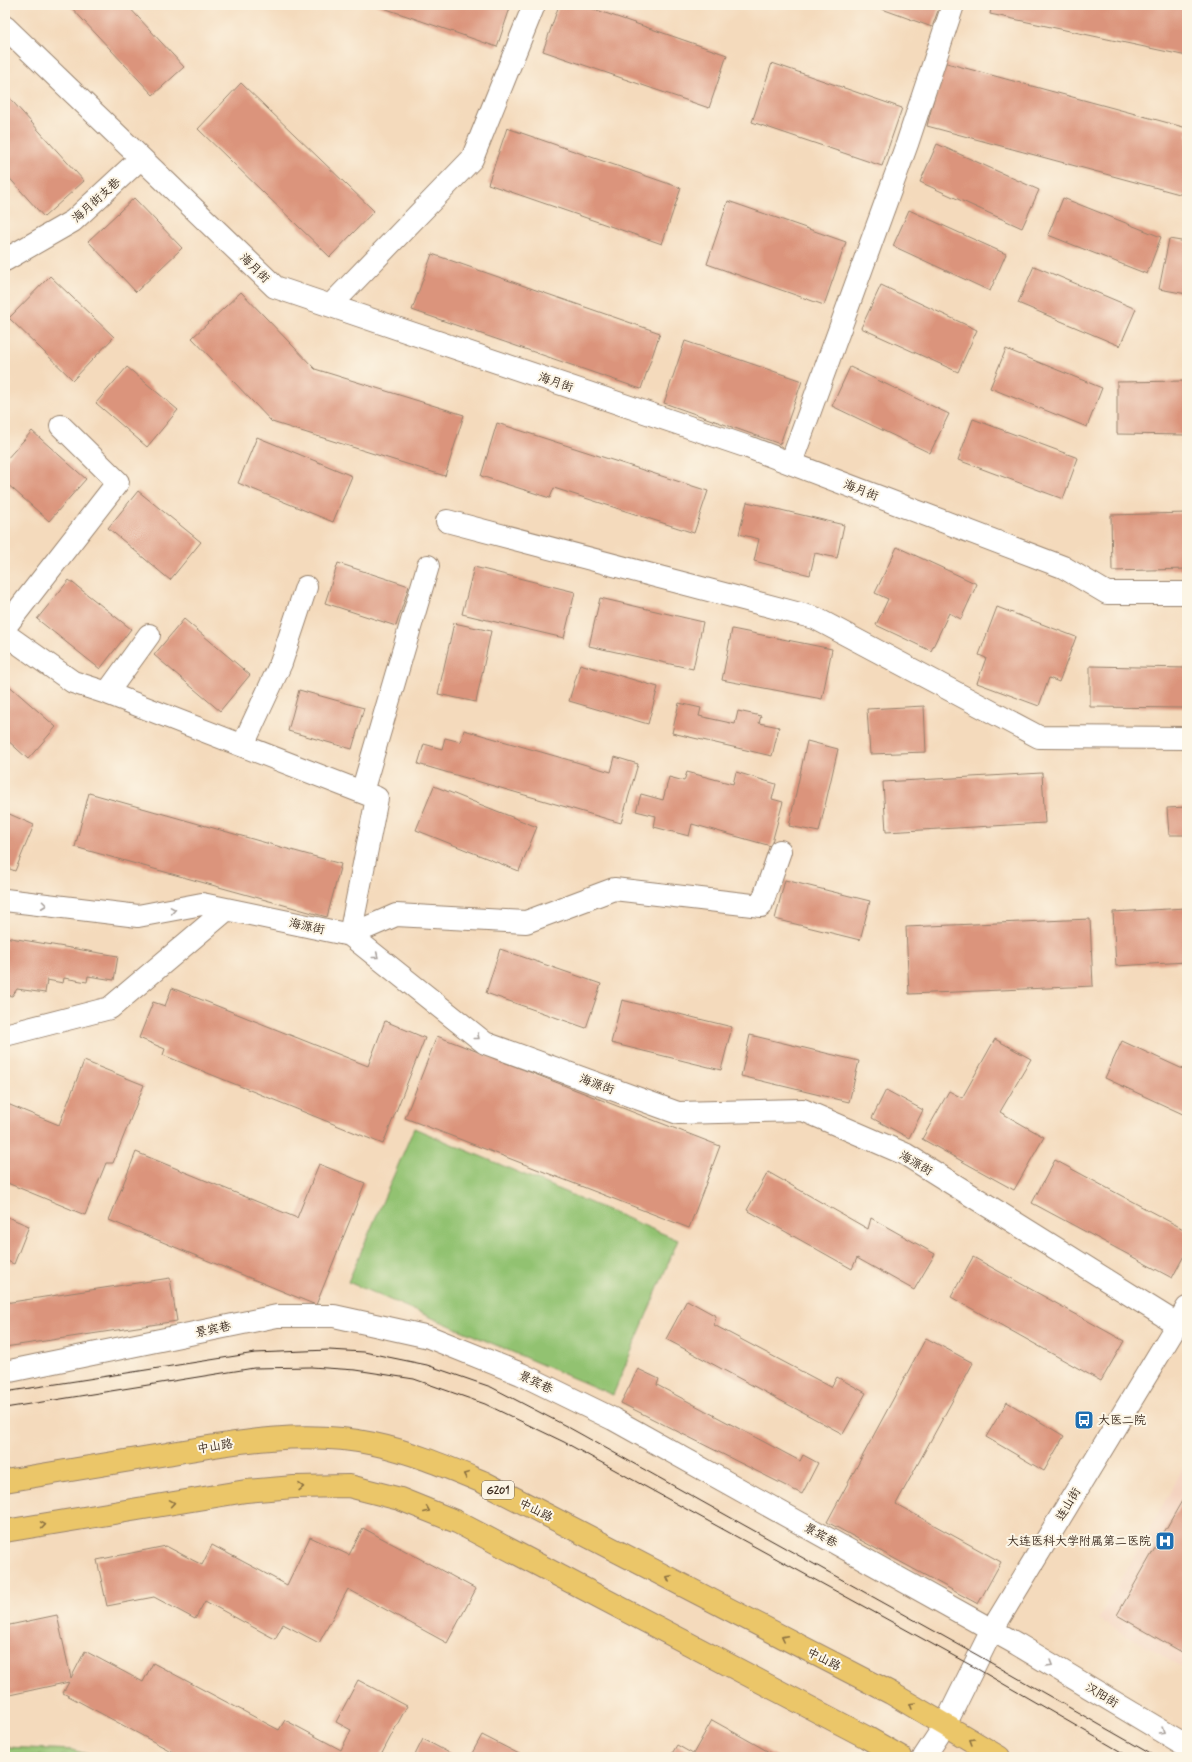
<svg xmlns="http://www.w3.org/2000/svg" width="1192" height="1762" viewBox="0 0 1192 1762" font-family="Mynerve,'LXGW WenKai TC',sans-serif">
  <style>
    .built { fill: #f4d3c0 }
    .grass { fill: #92c271; stroke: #667648 }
    .park { fill: url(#park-tufts); stroke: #667648 }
    .building { fill: #db947b }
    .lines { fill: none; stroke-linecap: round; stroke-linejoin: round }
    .minor-casing { stroke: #98826d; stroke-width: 24 }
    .highway-casing { stroke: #98826d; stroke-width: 24 }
    .minor { stroke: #fff; stroke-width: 22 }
    .highway { stroke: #ebc669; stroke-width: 22 }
    .tram { stroke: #3b2a1e; stroke-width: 1 }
    .oneway { stroke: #a79f9a }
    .oneway2 { stroke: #8a7040 }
    .labels { text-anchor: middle; stroke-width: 4; stroke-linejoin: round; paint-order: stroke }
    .shield { fill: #fcf5e5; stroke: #75675a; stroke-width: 1 }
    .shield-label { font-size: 11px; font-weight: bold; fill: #3b2a1e }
    .street-label { font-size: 12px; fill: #3b2a1e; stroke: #fcf5e5 }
    .poi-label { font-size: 12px; fill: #3b2a1e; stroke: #fcf5e5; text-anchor: start }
  </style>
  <defs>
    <pattern id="park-tufts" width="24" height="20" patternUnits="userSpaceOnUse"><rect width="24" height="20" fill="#92c271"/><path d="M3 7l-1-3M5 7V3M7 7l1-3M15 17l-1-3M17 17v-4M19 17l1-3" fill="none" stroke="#789e5c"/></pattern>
  </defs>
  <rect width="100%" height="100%" fill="#fcf5e5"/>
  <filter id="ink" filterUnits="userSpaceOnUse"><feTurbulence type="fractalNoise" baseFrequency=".025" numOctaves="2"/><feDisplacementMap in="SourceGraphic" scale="8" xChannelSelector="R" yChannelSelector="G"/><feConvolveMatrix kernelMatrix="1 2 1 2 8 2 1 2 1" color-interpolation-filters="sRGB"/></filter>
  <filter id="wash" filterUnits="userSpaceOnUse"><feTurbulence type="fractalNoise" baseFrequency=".012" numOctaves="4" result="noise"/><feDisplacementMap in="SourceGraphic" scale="16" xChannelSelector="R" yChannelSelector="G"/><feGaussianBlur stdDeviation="0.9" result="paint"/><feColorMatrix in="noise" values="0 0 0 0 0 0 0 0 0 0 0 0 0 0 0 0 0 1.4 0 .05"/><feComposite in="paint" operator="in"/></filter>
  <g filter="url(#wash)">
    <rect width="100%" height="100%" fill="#f4dabc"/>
    <path class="built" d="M1187 1462V1670L1099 1619Z"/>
    <path class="grass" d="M414 1128 678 1240 613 1395 348 1282Z"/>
    <path class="park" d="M5 1747 73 1750 97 1757H5Z"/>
    <g id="blocks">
      <path class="building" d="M69 5H127L184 67 153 95Z
        M375 5H511L497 47Z
        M559 5H582L727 55 709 108 543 51Z
        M871 5H940L932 27Z
        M992 5H1187V56L990 14Z
        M943 62 1187 128V196L927 126Z
        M772 63 902 108 882 166 752 122Z
        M241 83 374 211 330 257 198 129Z
        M5 93 84 181 44 217 5 173Z
        M507 128 681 188 662 244 488 184Z
        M937 144 1039 190 1022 228 920 182Z
        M134 198 182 248 136 292 88 241Z
        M1063 198 1161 237 1147 274 1048 235Z
        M728 201 846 242 824 305 707 264Z
        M909 210 1006 254 990 291 893 246Z
        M1169 239 1187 242V294L1159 289Z
        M432 254 660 333 641 389 412 310Z
        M1034 266 1136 309 1120 346 1018 303Z
        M50 276 114 337 73 380 9 318Z
        M881 285 977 330 958 372 861 328Z
        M241 292 315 369 464 415 445 476 272 422 192 338Z
        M685 341 802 381 780 444 664 403Z
        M1006 349 1102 388 1087 427 990 388Z
        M127 367 178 410 147 447 96 403Z
        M850 367 949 414 930 453 832 406Z
        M1187 381V435L1117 434V382Z
        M973 419 1078 458 1063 499 958 460Z
        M497 423 708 491 694 533 554 488 550 498 481 476Z
        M32 431 86 479 49 521 5 482V461Z
        M257 437 352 476 333 522 238 483Z
        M138 491 201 542 170 580 108 528Z
        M747 502 844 525 837 558 815 553 810 575 754 561 759 539 739 534Z
        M1187 513V569L1112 571 1111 515Z
        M897 547 977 584 961 619 949 613 931 651 876 625 888 599 875 593Z
        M338 563 409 586 396 626 325 603Z
        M474 567 575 592 564 638 462 614Z
        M69 580 131 629 100 669 37 619Z
        M600 598 703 622 693 669 589 646Z
        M997 607 1076 637 1059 682 1049 678 1039 706 977 683 986 658 979 655Z
        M184 619 250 675 220 711 154 655Z
        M454 623 491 631 476 702 438 694Z
        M732 629 832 649 822 699 722 680Z
        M580 664 658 687 648 724 569 701Z
        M1090 666 1187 668V708L1090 707Z
        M5 682 56 727 28 759 5 738Z
        M299 690 364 708 352 749 288 731Z
        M679 703 701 708 699 716 735 724 738 711 761 716 759 723 779 727 772 756 672 733Z
        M924 706 926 752 870 754 867 709Z
        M464 730 611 772 615 757 638 764 621 823 418 764 424 744 442 749 445 738 461 742Z
        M807 741 838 749 819 832 789 826Z
        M687 772 733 784 736 772 776 784 772 799 783 802 771 846 692 824 689 836 654 827 656 816 636 811 641 794 663 800 669 777 684 781Z
        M1042 773 1045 823 886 832 883 782Z
        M434 786 537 827 519 871 416 830Z
        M89 793 341 864 327 917 75 847Z
        M1187 807V835H1169L1167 808Z
        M5 812 34 825 15 871 5 867Z
        M785 880 870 901 860 940 775 919Z
        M1187 908V962L1116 966 1113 912Z
        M1090 919 1093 986 909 994 906 927Z
        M5 937 118 956 114 980 88 976 87 982 64 978 63 983 47 980 45 993 17 989 12 996 5 995Z
        M500 949 601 984 586 1028 486 993Z
        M172 988 368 1066 385 1021 425 1038 383 1144 163 1055 165 1049 139 1038 153 1002 165 1006Z
        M622 1000 732 1027 721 1070 611 1043Z
        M750 1035 859 1061 849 1102 741 1076Z
        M437 1036 720 1146 689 1228 405 1118Z
        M995 1039 1031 1059 1000 1112 1044 1137 1014 1190 922 1139 949 1091 962 1098Z
        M1122 1041 1187 1071V1116L1105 1078Z
        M84 1061 144 1085 113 1163H106L85 1215 5 1182V1103L59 1125Z
        M886 1090 923 1110 909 1138 872 1118Z
        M136 1152 297 1218 319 1164 365 1183 316 1305 109 1220Z
        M1055 1160 1187 1231V1250L1172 1278 1032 1203Z
        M768 1172 868 1229 871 1218 935 1254 914 1290 857 1258 852 1269 747 1210Z
        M5 1216 29 1226 14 1264 5 1260Z
        M973 1257 1124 1341 1101 1381 951 1297Z
        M170 1278 177 1321 5 1347V1303Z
        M687 1300 716 1316 714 1325 831 1387 837 1377 866 1393 843 1434 666 1339Z
        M926 1338 973 1363 896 1504 1001 1562 978 1604 827 1522Z
        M638 1369 659 1379 657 1385 800 1461 803 1455 818 1463 802 1494 621 1403Z
        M1007 1402 1064 1436 1044 1471 986 1437Z
        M1187 1492V1655L1117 1615Z
        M363 1528 476 1589 447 1643 348 1589 319 1643 283 1624 275 1639 205 1601 195 1619 154 1597 107 1606 97 1560 166 1546 202 1565 212 1545 287 1585 310 1537 349 1555Z
        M57 1615 71 1678 85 1651 143 1682 153 1663 279 1730 285 1720 341 1750 351 1730 336 1722 358 1680 407 1706 380 1757H182L63 1693 69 1682 5 1696V1626Z
        M712 1720 778 1757H670L677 1745 693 1754Z
        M482 1735 525 1757H470Z
        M423 1739 457 1757H414Z"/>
    </g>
  </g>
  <g filter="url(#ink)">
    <use href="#blocks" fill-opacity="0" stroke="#98826d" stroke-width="1"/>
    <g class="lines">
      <g class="minor-casing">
        <path id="minor" d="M5 27 275 287 748 447 1063 567 1107 593H1187
          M5 260 73 221 141 158
          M331 305 472 159 534 5
          M791 463 907 144 953 5
          M447 521 815 618 1039 737 1187 738
          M5 627 118 482 61 426
          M5 634 73 682 107 693 377 798 350 935
          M107 693 149 635
          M243 745 281 663 306 587
          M362 792 428 566
          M5 900 138 916 202 904 350 935 485 1043 678 1113 803 1110 905 1154 1177 1324
          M350 935 396 915 526 922 614 889 761 906 780 851
          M5 1035 110 1008 226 910
          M5 1372 277 1316H334L429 1337 521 1374 613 1419 1017 1644 1187 1746
          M924 1757 945 1725 992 1630 1187 1308"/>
      </g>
      <g class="highway-casing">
        <path id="highway" d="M5 1481C59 1472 113 1463 167 1454 235 1442 305 1429 374 1444 412 1452 447 1467 483 1482L891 1693 999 1757
          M5 1531 246 1491 294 1487 349 1486 400 1499 457 1522 866 1737 901 1757"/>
      </g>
      <use href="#minor" class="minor"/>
      <use href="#highway" class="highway"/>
      <path class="tram" d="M5 1392 255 1353 329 1350 364 1352 427 1365 491 1387 568 1427 979 1656 1156 1757
        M5 1408 254 1368 311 1367 356 1370 414 1379 485 1404 564 1442 974 1667 1130 1757"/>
    </g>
    <defs><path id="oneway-chevron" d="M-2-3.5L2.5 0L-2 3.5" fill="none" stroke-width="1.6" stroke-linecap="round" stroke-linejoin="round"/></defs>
    <g class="oneway">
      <use href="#oneway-chevron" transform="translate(44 905) rotate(7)"/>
      <use href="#oneway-chevron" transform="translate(173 910) rotate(-10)"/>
      <use href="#oneway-chevron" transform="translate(376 956) rotate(39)"/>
      <use href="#oneway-chevron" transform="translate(477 1037) rotate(39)"/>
      <use href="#oneway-chevron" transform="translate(1050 1664) rotate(31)"/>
      <use href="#oneway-chevron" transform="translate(1162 1731) rotate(31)"/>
    </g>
    <g class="oneway2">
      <use href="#oneway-chevron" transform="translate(466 1475) rotate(-157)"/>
      <use href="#oneway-chevron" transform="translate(301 1487) rotate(-1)"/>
      <use href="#oneway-chevron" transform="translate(172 1503) rotate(-9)"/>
      <use href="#oneway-chevron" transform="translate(427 1510) rotate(22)"/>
      <use href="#oneway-chevron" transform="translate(43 1525) rotate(-9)"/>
      <use href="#oneway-chevron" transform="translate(669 1578) rotate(-153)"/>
      <use href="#oneway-chevron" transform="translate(784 1638) rotate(-153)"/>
      <use href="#oneway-chevron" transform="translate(912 1705) rotate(-149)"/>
      <use href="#oneway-chevron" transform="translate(972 1741) rotate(-149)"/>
    </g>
  </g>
  <defs>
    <g id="bus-square" transform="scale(1)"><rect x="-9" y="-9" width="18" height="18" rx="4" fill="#1f6fb2" stroke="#fcf5e5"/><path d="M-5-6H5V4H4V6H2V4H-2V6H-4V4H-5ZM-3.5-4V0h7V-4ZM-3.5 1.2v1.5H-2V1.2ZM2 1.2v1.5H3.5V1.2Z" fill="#fff"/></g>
    <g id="hospital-square" transform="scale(1)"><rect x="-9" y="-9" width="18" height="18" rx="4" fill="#1f6fb2" stroke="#fcf5e5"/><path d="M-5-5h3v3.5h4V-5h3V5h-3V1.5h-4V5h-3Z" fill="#fff"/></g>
  </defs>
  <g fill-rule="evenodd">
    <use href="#bus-square" x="1084" y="1420"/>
    <use href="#hospital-square" x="1165" y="1541"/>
  </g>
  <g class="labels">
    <rect class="shield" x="482" y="1481" width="32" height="18" rx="3"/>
    <g class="shield-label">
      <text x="498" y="1494">G201</text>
    </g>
    <g class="street-label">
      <text transform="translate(96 200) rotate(-42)" y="4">海月街支巷</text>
      <text transform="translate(255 268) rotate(44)" y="4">海月街</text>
      <text transform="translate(556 382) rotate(19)" y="4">海月街</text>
      <text transform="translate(861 490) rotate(21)" y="4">海月街</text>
      <text transform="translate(307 926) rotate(12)" y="4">海源街</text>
      <text transform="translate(597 1084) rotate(20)" y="4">海源街</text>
      <text transform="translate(916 1163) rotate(30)" y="4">海源街</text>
      <text transform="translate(213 1329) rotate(-12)" y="4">景宾巷</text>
      <text transform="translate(536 1382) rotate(25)" y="4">景宾巷</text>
      <text transform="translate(215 1446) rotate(-9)" y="4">中山路</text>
      <text transform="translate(1068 1504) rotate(-59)" y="4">连山街</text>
      <text transform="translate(536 1510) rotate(27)" y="4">中山路</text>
      <text transform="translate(821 1535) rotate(29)" y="4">景宾巷</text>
      <text transform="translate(824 1659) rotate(27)" y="4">中山路</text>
      <text transform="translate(1102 1695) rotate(31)" y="4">汉阳街</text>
    </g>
    <g class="poi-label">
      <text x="1098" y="1424">大医二院</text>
      <text x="1151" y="1545" text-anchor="end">大连医科大学附属第二医院</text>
    </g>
  </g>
  <rect width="1192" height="1762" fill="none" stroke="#fcf5e5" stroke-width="20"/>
</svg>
